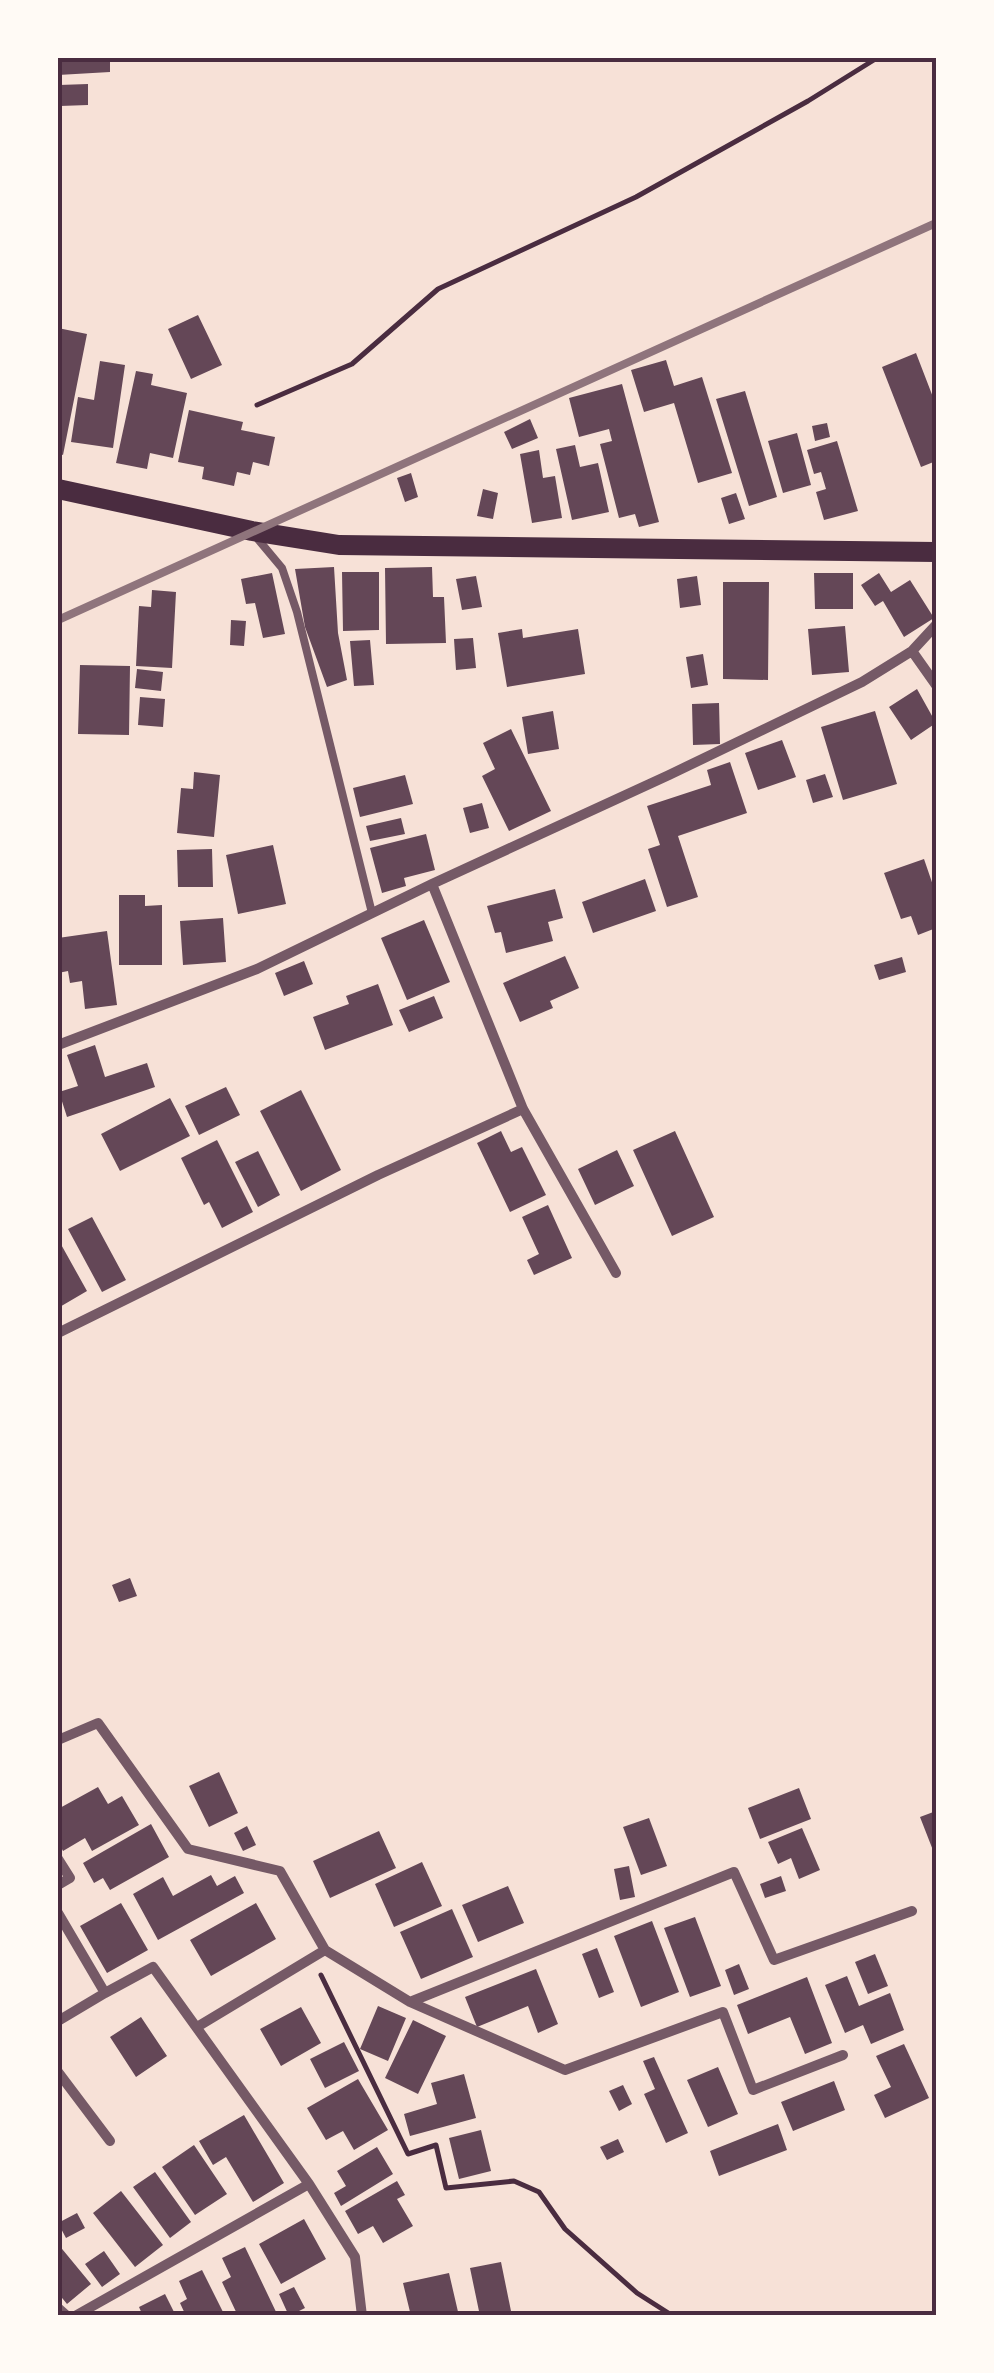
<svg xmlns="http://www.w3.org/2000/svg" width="994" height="2373" viewBox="0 0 994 2373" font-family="'Nunito Sans',sans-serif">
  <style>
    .building { fill: #644757 }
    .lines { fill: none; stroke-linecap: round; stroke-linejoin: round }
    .path { stroke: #4a2c40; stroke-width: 5 }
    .service { stroke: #755966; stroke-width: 8 }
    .minor { stroke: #755966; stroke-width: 10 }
    .secondary { stroke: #4a2c40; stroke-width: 20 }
    .rail { stroke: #8f747c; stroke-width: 8 }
    .neatline { fill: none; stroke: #4a2c40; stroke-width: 4 }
  </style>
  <rect width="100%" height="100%" fill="#f7e1d7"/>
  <path class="building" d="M58 58H110V72L58 75Z
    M88 84V105L60 106 59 85Z
    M198 315 222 365 191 379 168 329Z
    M58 328 87 334 63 455 58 453Z
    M916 353 936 405V461L921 467 882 367Z
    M666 360 674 386 702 377 732 473 698 483 674 403 644 412 631 370Z
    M100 361 125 365 113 448 71 442 78 397 94 400Z
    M136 371 153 374 151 385 187 393 173 458 150 453 147 469 116 463Z
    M622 384 659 522 639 527 635 514 619 518 600 444 612 441 609 429 579 437 569 398Z
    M745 391 777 497 749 506 716 399Z
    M189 410 243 422 241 430 275 437 269 466 253 462 250 475 237 472 234 486 202 479 204 467 178 462Z
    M530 419 538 438 512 449 504 432Z
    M827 423 830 437 815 441 812 426Z
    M797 433 811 485 783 493 768 441Z
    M837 441 858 511 824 520 816 492 826 489 821 472 814 474 807 450Z
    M575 445 580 467 598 463 609 512 572 520 556 449Z
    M539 450 543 478 555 476 562 518 532 523 520 454Z
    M411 473 418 497 405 502 397 478Z
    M483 489 498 493 493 519 477 516Z
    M736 493 745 519 729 524 721 498Z
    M334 567 338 633 347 680 327 687 305 627 295 569Z
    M432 567 433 597H444L446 643 386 644 385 568Z
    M342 572H379V630L343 631Z
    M272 573 285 634 263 638 255 603 246 604 241 579Z
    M814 573H853V609H815Z
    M879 573 891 592 910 580 934 618 904 637 883 601 875 606 861 585Z
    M476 576 482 607 462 610 456 579Z
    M697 576 701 605 680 608 677 579Z
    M723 582H769L768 680 723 679Z
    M152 590 176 592 172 668 136 666 139 606 151 607Z
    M231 620 246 621 244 646 230 645Z
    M845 626 849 672 812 675 808 629Z
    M522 629 523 638 578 629 585 674 507 687 498 633Z
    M473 638 476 668 456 670 454 639Z
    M370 640 374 685 354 686 350 641Z
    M703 654 708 685 691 688 686 657Z
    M80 665 130 666 129 735 78 734Z
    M137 669 163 672 161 691 135 688Z
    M917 689 936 723 911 740 889 707Z
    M140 697 165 699 163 727 138 725Z
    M719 703 720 744 693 745 692 704Z
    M553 711 559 749 528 754 522 717Z
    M875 711 897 784 843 800 821 727Z
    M511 729 551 811 509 831 482 776 495 769 483 743Z
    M782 740 796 777 758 790 745 753Z
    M730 762 747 813 678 836 698 897 667 907 648 849 660 845 647 806 711 785 707 770Z
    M194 772 220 775 214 837 177 833 181 788 193 789Z
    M825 774 833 797 813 803 806 780Z
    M405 775 413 804 360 817 353 788Z
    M482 803 489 828 470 833 463 808Z
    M401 818 405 834 370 841 366 826Z
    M426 834 435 870 404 878 406 886 382 893 370 848Z
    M273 845 286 904 238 914 226 855Z
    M212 849 213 887H178L177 850Z
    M924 859 936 894V928L918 935 911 916 901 919 884 873Z
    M645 879 656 911 593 933 582 902Z
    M555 889 563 918 548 922 553 941 506 953 501 932 495 933 487 906Z
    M119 895H145V906L162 905V965H119Z
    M223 918 226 962 183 965 180 921Z
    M424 920 450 982 407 1000 381 938Z
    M107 931 117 1005 85 1009 82 981 70 983 68 971 58 973V938Z
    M565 956 579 988 550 1001 553 1008 520 1022 503 983Z
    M902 957 906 972 879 980 874 965Z
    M304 961 313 984 284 996 275 973Z
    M378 984 393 1025 325 1050 313 1017 349 1004 346 996Z
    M434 996 443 1018 409 1032 399 1010Z
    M95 1045 105 1077 147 1063 155 1087 67 1117 59 1092 78 1086 67 1055Z
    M226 1087 240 1115 199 1135 185 1106Z
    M301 1090 341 1170 301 1191 260 1111Z
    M170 1098 190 1136 120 1171 101 1134Z
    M501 1131 511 1152 522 1147 546 1195 510 1212 477 1143Z
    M675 1131 714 1217 672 1236 633 1150Z
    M217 1140 253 1212 222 1228 209 1202 204 1205 181 1158Z
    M617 1150 634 1186 595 1205 578 1169Z
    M258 1151 280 1195 258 1207 235 1162Z
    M548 1205 572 1258 534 1275 527 1260 539 1254 522 1217Z
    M92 1217 126 1280 102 1292 68 1229Z
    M58 1239 87 1291 58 1308Z
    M130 1578 137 1596 119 1602 112 1585Z
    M219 1772 238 1813 209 1827 189 1786Z
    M98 1787 108 1804 122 1796 139 1825 92 1851 85 1838 63 1851 58 1842V1809Z
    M799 1788 811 1819 760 1839 748 1808Z
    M936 1811V1858L920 1817Z
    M649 1818 667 1866 641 1875 623 1827Z
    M151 1824 169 1857 110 1890 103 1878 94 1883 83 1863Z
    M247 1826 256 1845 243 1851 234 1833Z
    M802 1828 820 1870 799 1879 791 1858 778 1864 768 1842Z
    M379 1831 396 1868 330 1898 313 1861Z
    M422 1862 442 1906 394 1927 375 1884Z
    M629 1866 635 1897 620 1900 614 1869Z
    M211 1875 217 1886 235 1876 244 1893 158 1940 133 1894 163 1877 173 1896Z
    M781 1876 786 1891 765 1898 760 1884Z
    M508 1886 524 1923 478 1942 462 1905Z
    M121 1903 148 1950 107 1973 80 1926Z
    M256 1903 276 1939 211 1976 190 1940Z
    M452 1909 473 1957 421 1979 400 1932Z
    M695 1917 721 1986 690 1997 664 1928Z
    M652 1921 679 1992 641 2007 614 1936Z
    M597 1948 614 1992 599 1998 582 1954Z
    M875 1954 888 1986 868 1994 855 1962Z
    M739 1964 749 1989 734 1995 725 1970Z
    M536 1969 558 2024 538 2033 528 2006 477 2027 465 1997Z
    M847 1976 859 2006 890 1993 904 2030 871 2044 863 2025 845 2033 825 1985Z
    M807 1977 832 2043 805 2054 790 2017 748 2034 737 2005Z
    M378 2006 406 2018 388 2061 360 2049Z
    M301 2007 321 2043 281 2066 260 2029Z
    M141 2017 167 2056 136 2077 110 2037Z
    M413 2020 446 2036 418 2094 385 2078Z
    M344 2042 359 2071 325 2088 310 2059Z
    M904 2044 929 2098 885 2118 874 2095 891 2087 876 2056Z
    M654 2057 688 2133 666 2143 644 2094 655 2089 643 2061Z
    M718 2067 738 2114 708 2127 687 2080Z
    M464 2074 476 2118 410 2136 404 2114 437 2104 431 2083Z
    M358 2079 388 2130 354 2150 343 2131 326 2140 307 2108Z
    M834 2081 845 2110 793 2131 781 2102Z
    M623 2085 632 2104 619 2111 609 2091Z
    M244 2115 284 2183 253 2202 226 2157 213 2165 199 2141Z
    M778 2124 787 2150 719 2176 710 2151Z
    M481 2130 491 2171 459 2179 449 2138Z
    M618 2139 624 2152 607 2160 600 2147Z
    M194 2145 227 2194 195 2215 162 2167Z
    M377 2147 393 2174 341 2206 334 2193 346 2186 337 2171Z
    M155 2172 191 2222 170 2238 133 2187Z
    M397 2181 405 2195 397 2199 413 2226 383 2243 373 2226 358 2234 345 2211Z
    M121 2191 163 2245 135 2267 93 2213Z
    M77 2213 85 2228 66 2238 58 2223Z
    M304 2219 326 2259 281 2284 259 2244Z
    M58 2244 91 2284 67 2304 58 2293Z
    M245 2247 278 2316H238L222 2282 231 2277 222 2258Z
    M104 2251 120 2274 102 2287 85 2264Z
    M501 2262 512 2316H480L470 2268Z
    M202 2270 225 2316H186L180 2303 187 2299 179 2281Z
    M449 2273 459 2316H411L403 2283Z
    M294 2287 305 2308 289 2316 279 2294Z
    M165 2294 176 2316H143L139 2307Z"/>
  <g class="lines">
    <path class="path" d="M257 405 352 364 438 289 636 197 808 101 877 58
      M321 1975 408 2154 436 2145 446 2188 514 2181 539 2192 565 2229 637 2293 673 2316"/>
    <path class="service" d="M257 538 282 568 297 612 372 913"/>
    <path class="minor" d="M912 651 936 685
      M432 884 523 1109 616 1273
      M58 1045 257 969 432 884 669 775 862 682 912 651 936 625
      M58 1333 378 1175 523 1109
      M58 1740 98 1723 188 1849 280 1871 325 1950 410 2002 565 2070 723 2012 753 2090 843 2055
      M58 1859 70 1878 58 1885
      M58 1913 105 1993 58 2021
      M105 1993 153 1967 309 2184 355 2257 362 2316
      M410 2002 734 1872 774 1960 912 1911
      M197 2027 325 1950
      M58 2072 110 2141
      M58 2308 67 2316
      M75 2316 309 2184"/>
    <path class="secondary" d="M58 489 252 531 339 545 936 552"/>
    <path class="rail" d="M58 620 936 223"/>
  </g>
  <rect width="994" height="2373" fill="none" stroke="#fffaf5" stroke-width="120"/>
  <rect x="60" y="60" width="874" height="2253" class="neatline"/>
</svg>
